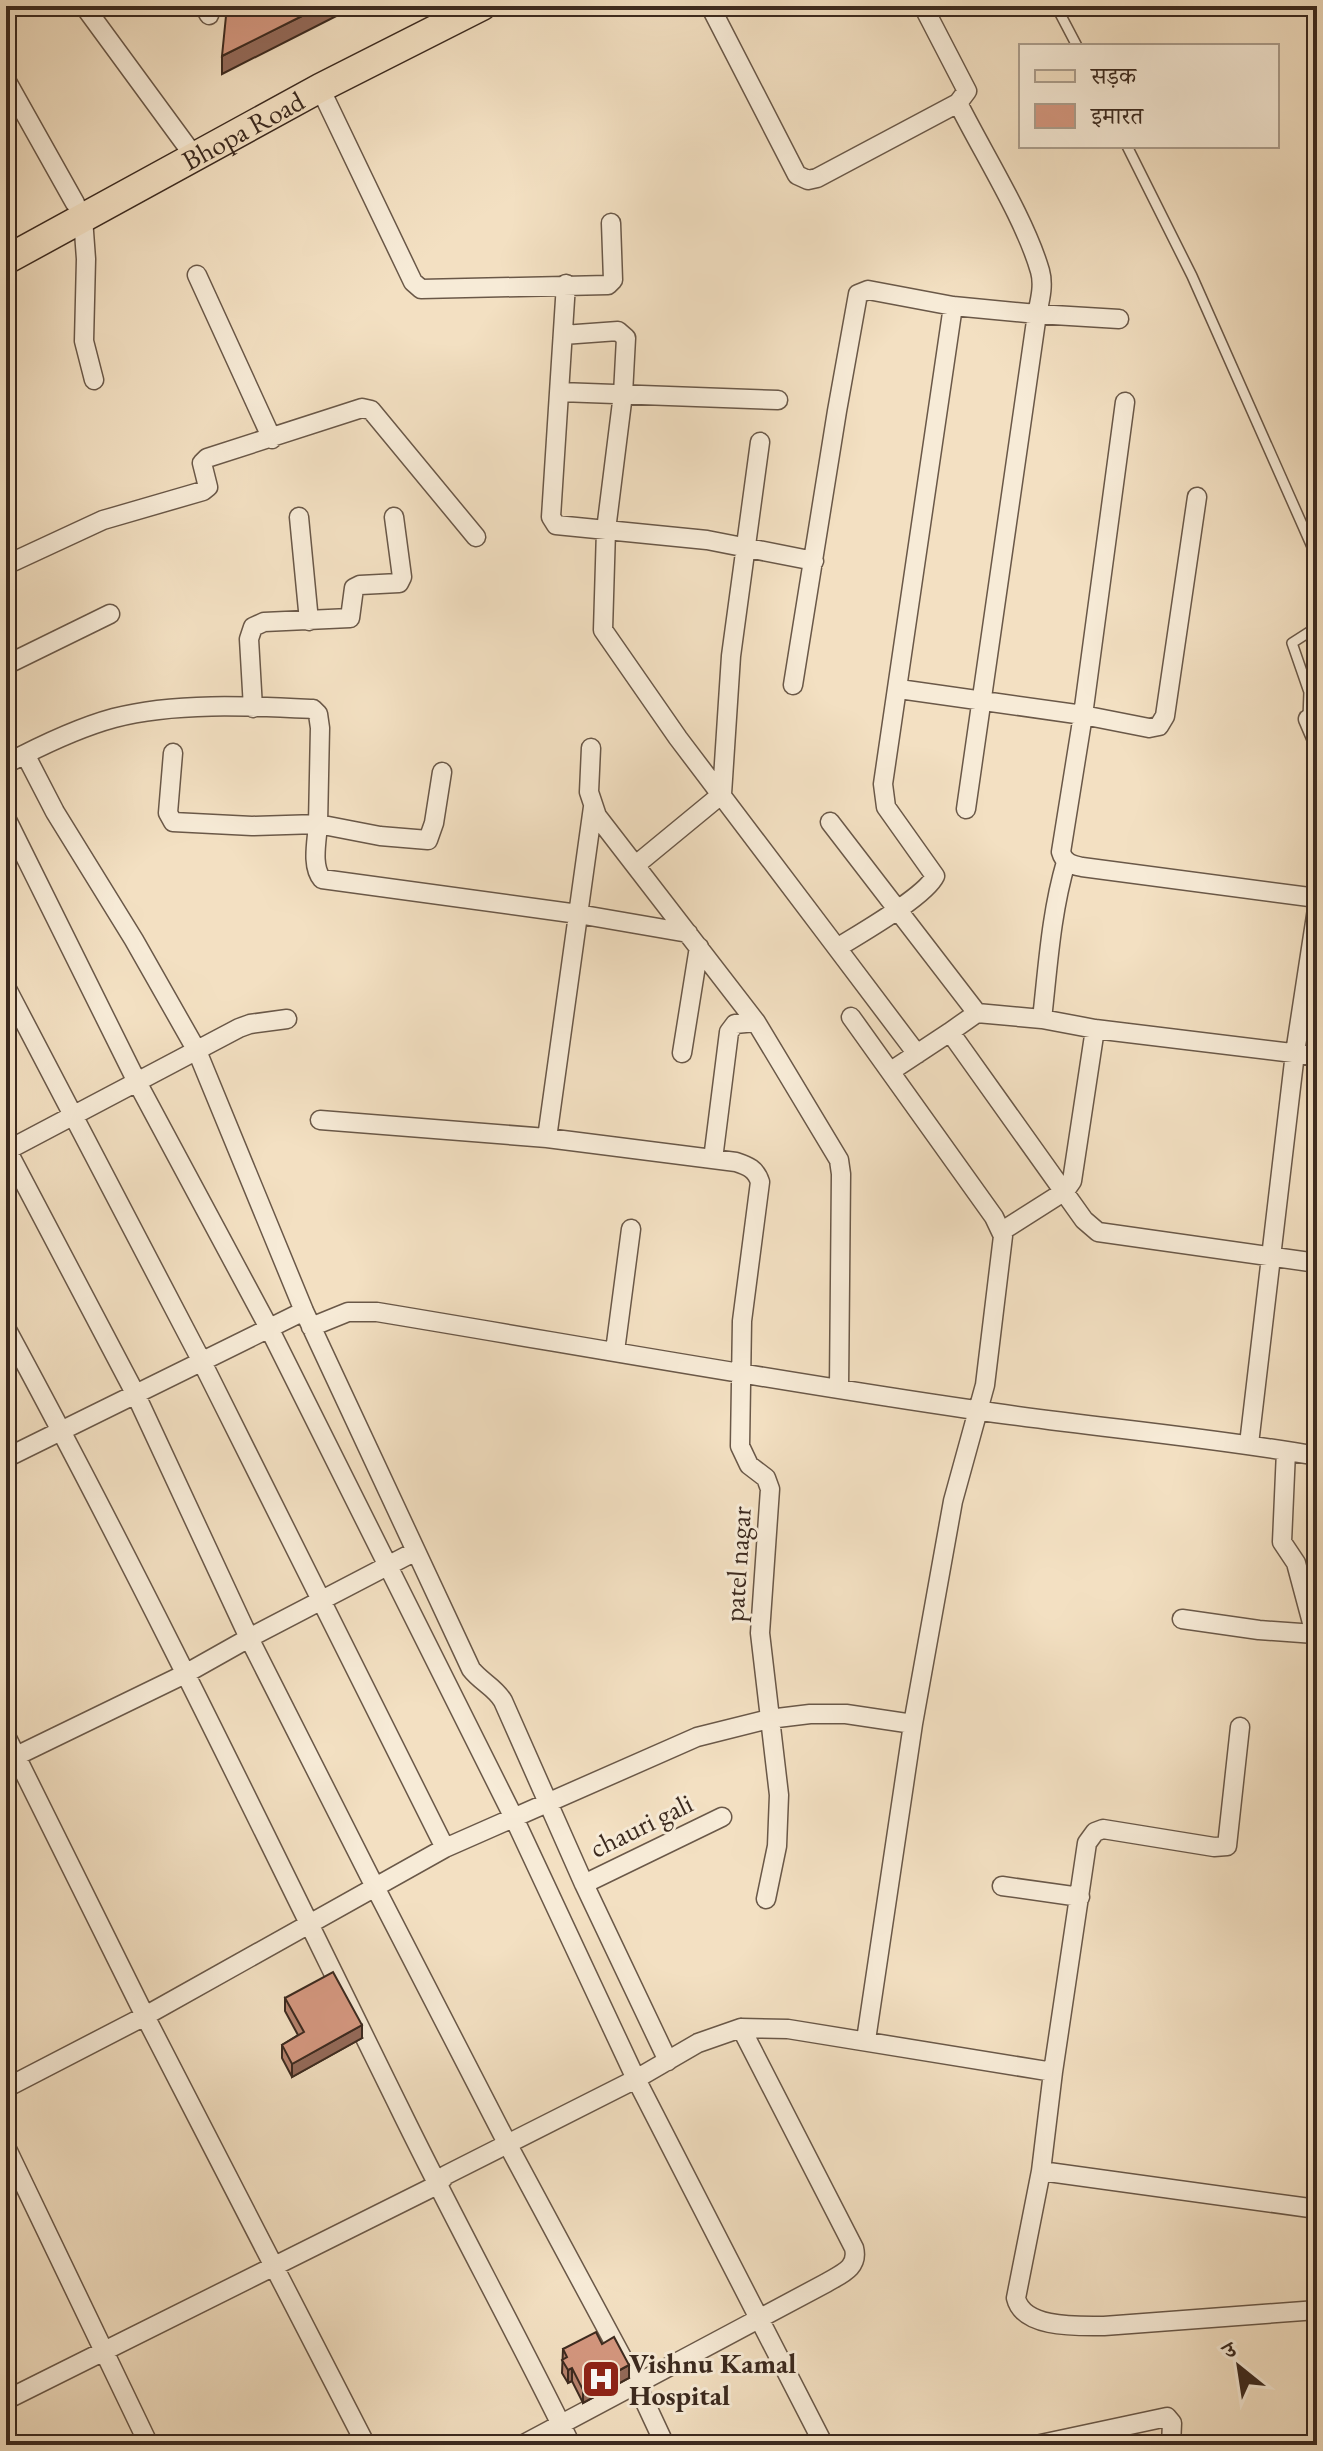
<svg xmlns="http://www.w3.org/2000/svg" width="1323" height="2451" viewBox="0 0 1323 2451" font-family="'EB Garamond','Noto Serif Devanagari',serif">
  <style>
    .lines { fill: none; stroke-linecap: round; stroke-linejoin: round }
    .lane-casing { stroke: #6a5848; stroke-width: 12 }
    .street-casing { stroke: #6a5848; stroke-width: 21 }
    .primary-casing { stroke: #3c2a1f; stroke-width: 31 }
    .lane { stroke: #f7ebd7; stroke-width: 9 }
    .street { stroke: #f7ebd7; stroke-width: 18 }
    .primary { stroke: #f3e0c2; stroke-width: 28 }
    .wall { fill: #b6826d; stroke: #3c2a1f; stroke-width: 2 }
    .shaded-wall { fill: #946a59; stroke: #3c2a1f; stroke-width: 2 }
    .building { fill: #d4977f; stroke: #3c2a1f; stroke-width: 2 }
    .labels { text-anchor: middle; stroke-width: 6; stroke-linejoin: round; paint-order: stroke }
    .street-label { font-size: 28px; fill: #3c2a1f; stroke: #f7ebd7 }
    .poi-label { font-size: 28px; font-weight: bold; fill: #3c2a1f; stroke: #f7ebd7; text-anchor: start }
  </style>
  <rect width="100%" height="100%" fill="#f3e0c2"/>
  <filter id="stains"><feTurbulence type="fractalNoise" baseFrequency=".0025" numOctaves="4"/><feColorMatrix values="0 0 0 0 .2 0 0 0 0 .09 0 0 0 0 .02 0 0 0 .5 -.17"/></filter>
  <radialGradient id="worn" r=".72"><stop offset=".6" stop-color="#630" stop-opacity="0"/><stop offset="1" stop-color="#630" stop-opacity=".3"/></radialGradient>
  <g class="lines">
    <g class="lane-casing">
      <path id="lane" d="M1056 6 1077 46
        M1127 146 1192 276 1317 558
        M1308 719 1309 692 1292 643 1317 627"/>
    </g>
    <g class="street-casing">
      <path id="street" d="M84 6 194 156
        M204 6 209 15
        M710 6 797 175 808 180 817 178 958 103 967 91 923 6
        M6 80 75 203
        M320 88 413 282 421 289 608 285 613 280 611 223
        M83 218 86 259 84 341 94 380
        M197 275 272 439
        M566 284 551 517 556 525 707 540 814 561
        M563 335 618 331 626 338 623 394 606 530 603 630 678 738 837 948C859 934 925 897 935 876L886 807 883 784 953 306
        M560 392 778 400
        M1125 402 1083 715 1061 852C1064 863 1072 865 1082 867L1317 898
        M299 517 309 621
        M6 565 103 520 203 491 208 487 202 463 207 458 362 408 371 410 476 537
        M6 665 110 614
        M793 685 837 411 858 294 868 290 953 306 1037 314C1040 300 1044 285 1040 271 1025 219 983 153 958 103
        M899 689 1083 715 1149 728 1159 726 1165 716 1197 497
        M253 708 249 639 253 627 264 622 350 618 354 588 360 585 399 583 402 577 394 517
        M1308 719 1317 740
        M591 748 589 792 597 816 756 1022 839 1160 841 1174 839 1388
        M25 754 55 812 134 940 197 1051 304 1311 471 1669C481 1682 495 1687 503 1701L584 1884 668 2061
        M6 764C40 746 77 728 114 718 174 702 251 706 313 709L318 714 320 728 318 824 252 826 173 822 168 813 173 753
        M442 772 434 823 428 840 380 836 318 824C317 841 311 866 322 879L578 914 688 933
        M966 809 1037 314 1119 319
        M6 818 137 1082 269 1328 514 1818 636 2079 824 2445
        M830 822 977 1013
        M637 864 722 794 731 656 760 442
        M837 948 917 1054
        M6 987 201 1360 445 1848
        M851 1017 994 1217 1003 1236 985 1385 953 1501 913 1724 866 2040
        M1042 1019C1048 966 1051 913 1066 862
        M682 1053 699 947
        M1317 1056 1095 1029 1042 1019 977 1013 950 1032 1084 1220 1098 1232 1317 1263
        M891 1071 950 1032
        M320 1120 547 1138 736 1162C748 1166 756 1169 760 1182L742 1321 740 1446 749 1465 766 1478 770 1489 760 1633 779 1795 777 1846 766 1899
        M547 1138 593 807
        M7 1150 135 1393 249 1638 375 1887 508 2145 637 2385 665 2445
        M6 1151 239 1028 250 1024 287 1019
        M713 1159 729 1032 735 1024 756 1022
        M1002 1231 1065 1191 1072 1181 1095 1029
        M311 1327 348 1312H377C576 1345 775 1381 975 1410 1089 1427 1203 1436 1317 1456
        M6 1328C145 1584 271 1847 400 2109 455 2222 516 2332 571 2445
        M615 1351 631 1229
        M1249 1444 1295 1053 1317 909
        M1286 1451 1282 1542 1296 1563 1315 1634
        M6 1458 304 1311
        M1182 1619 1259 1630 1315 1634 1317 1640
        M1240 1727 1227 1846 1214 1847 1103 1829 1095 1832 1087 1843 1053 2072 1041 2171 1317 2209
        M6 1736 145 2016 366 2445
        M8 1760 185 1674 249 1638 416 1551
        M584 1884 722 1817
        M1002 1886 1080 1897
        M6 2088 145 2016 445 1848 697 1737 769 1719 810 1714H846L913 1724
        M6 2147 149 2445
        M1041 2171 1016 2298C1023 2329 1079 2326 1104 2326L1317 2310
        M6 2400 437 2185 446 2175 636 2079 698 2043 741 2028 788 2029 1053 2072
        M522 2445 826 2283C841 2274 859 2268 854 2248L741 2028
        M1036 2445 1167 2417 1172 2423 1171 2445"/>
    </g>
    <g class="primary-casing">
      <g id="primary">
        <path id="s1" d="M6 260 320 88 482 6"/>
      </g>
    </g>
    <use href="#lane" class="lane"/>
    <use href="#street" class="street"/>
    <use href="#primary" class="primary"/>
  </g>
  <path class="wall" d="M285 1998 362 2038 292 2077 282 2058V2045L298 2035 285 2011Z
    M602 2344 629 2378 583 2403 572 2381 568 2383 562 2373 563 2349Z"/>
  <path class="shaded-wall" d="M322 6H356L222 74V56Z
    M10 1741V1750L6 1752V1744Z
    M362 2025V2038L292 2077V2064Z
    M629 2365V2378L583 2403V2390Z
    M572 2368V2381L568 2383V2370Z"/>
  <path class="building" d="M227 6H322L222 56Z
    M6 1733 10 1741 6 1744Z
    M333 1972 362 2025 292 2064 282 2045 304 2032 285 1998Z
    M596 2332 602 2344 614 2337 629 2365 583 2390 572 2368 568 2370 562 2360 567 2357 563 2349Z"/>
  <defs>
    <g id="hospital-square" transform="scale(2)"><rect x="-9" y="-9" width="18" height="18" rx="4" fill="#8f2418" stroke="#f7ebd7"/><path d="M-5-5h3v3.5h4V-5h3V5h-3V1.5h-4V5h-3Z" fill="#fff"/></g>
  </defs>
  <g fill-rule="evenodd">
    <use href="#hospital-square" x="601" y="2379"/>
  </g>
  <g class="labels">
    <g class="street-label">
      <text dy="10" stroke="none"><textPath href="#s1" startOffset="270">Bhopa Road</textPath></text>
      <text transform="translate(737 1564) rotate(-86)" y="10">patel nagar</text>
      <text transform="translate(641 1825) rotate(-26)" y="10">chauri gali</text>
    </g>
    <g class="poi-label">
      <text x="629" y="2373">Vishnu Kamal<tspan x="629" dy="32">Hospital</tspan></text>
    </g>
  </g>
  <rect width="1323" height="2451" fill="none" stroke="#f3e0c2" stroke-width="32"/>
  <rect x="8" y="8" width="1307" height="2435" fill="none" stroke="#3c2a1f" stroke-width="4"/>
  <rect x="16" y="16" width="1291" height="2419" fill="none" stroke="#3c2a1f" stroke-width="2"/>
  <rect x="1019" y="44" width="260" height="104" fill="#f7ebd7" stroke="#ac9e8d" stroke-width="2"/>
  <rect x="1035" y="70" width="40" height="12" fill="#f3e0c2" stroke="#ac9e8d" stroke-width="2"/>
  <text x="1091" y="84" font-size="24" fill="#3c2a1f">सड़क</text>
  <rect x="1035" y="104" width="40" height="24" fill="#d4977f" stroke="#ac9e8d" stroke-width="2"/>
  <text x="1091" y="124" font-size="24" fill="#3c2a1f">इमारत</text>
  <g transform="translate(1239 2367) rotate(330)" stroke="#f7ebd7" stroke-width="6" paint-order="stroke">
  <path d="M0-6L14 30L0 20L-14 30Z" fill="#3c2a1f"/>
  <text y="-12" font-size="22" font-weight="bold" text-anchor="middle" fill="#3c2a1f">उ</text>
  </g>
  <rect width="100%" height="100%" filter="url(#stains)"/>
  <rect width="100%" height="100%" fill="url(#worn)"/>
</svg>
